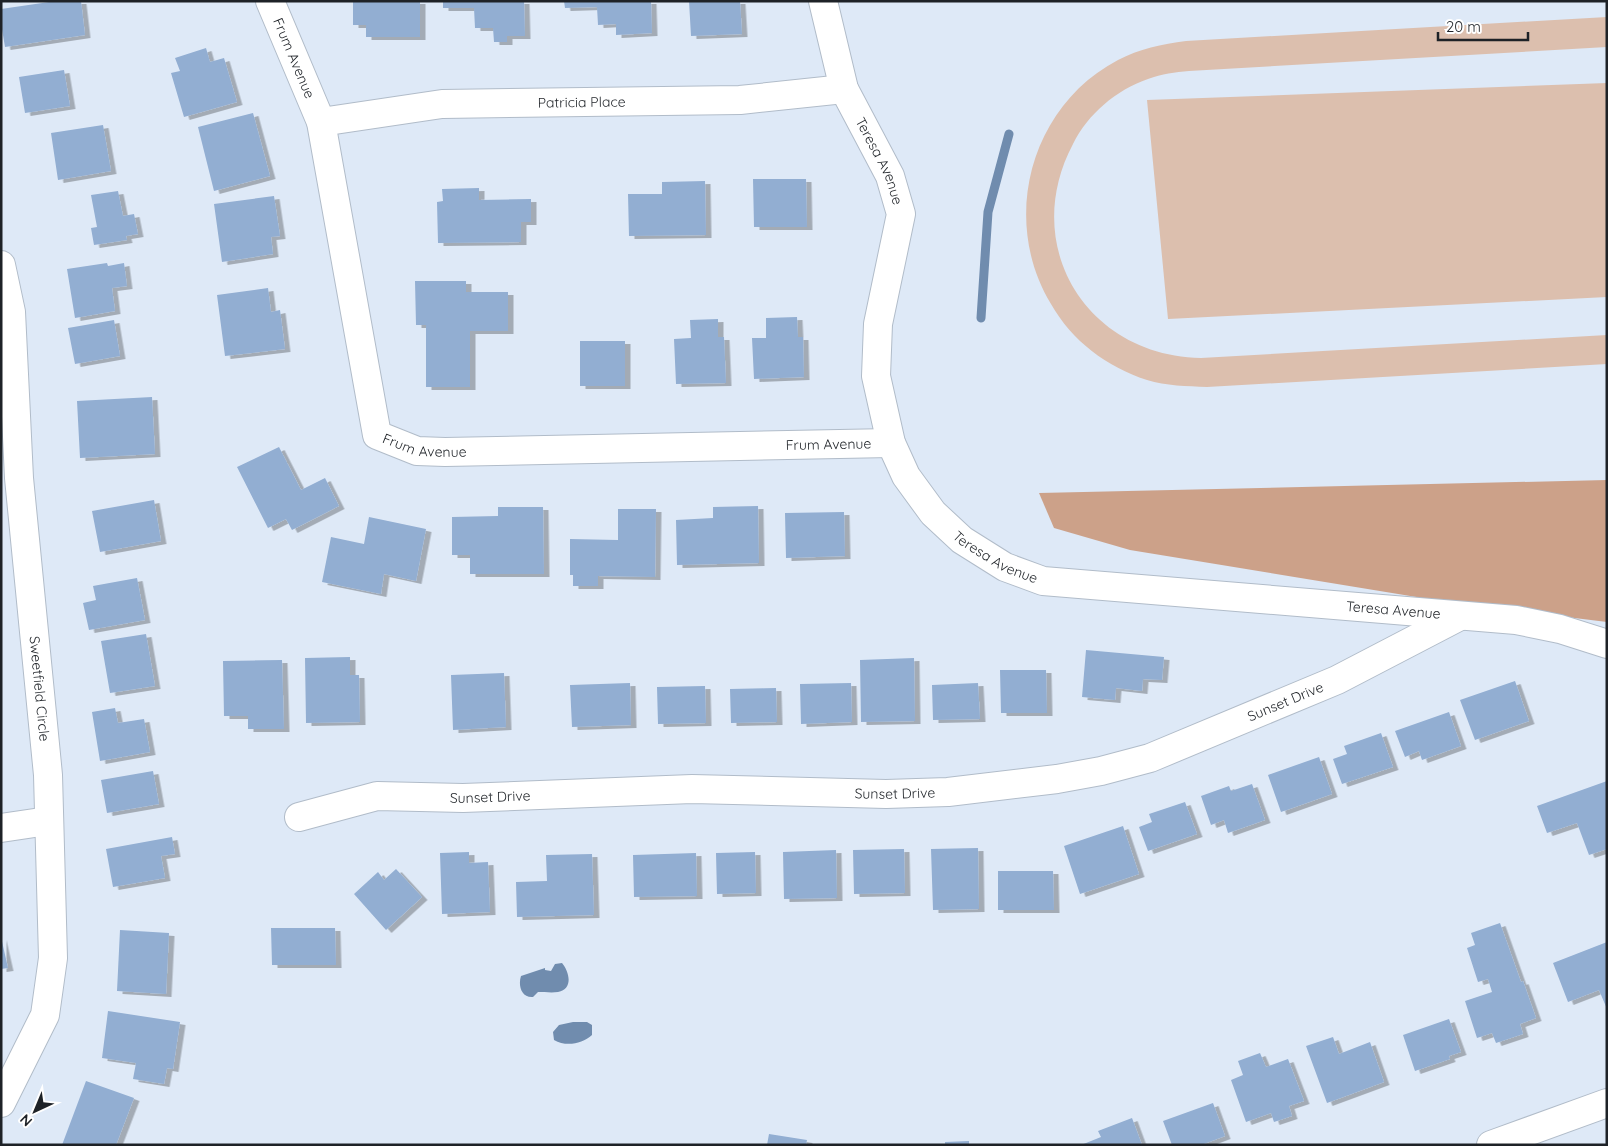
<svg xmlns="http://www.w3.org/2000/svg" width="1608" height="1146" viewBox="0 0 1608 1146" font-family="Quicksand,sans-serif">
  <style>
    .green { fill: #dcbfae }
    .forest { fill: #cca189 }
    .water { fill: #708cae }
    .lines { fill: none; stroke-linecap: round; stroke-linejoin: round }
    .stream { stroke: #708cae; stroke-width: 9 }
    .building { fill: #92aed2; filter: url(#shadow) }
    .minor-casing { stroke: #b1bcc9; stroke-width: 30 }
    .tertiary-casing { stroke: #b1bcc9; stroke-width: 30 }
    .minor { stroke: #fff; stroke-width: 28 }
    .tertiary { stroke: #fff; stroke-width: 28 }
    .labels { text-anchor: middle; stroke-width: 4; stroke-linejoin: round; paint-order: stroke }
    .street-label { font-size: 14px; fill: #1e2227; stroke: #fff }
  </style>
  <defs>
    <filter id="shadow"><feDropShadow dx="5.5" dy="3" stdDeviation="0" flood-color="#0004"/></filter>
  </defs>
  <rect width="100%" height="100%" fill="#dee9f7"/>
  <path class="green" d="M1607 17V47L1189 71C1175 72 1162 74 1148 79 1116 90 1088 114 1073 144 1019 246 1087 356 1201 358L1607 335V364L1207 387C1187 386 1166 386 1147 380 1107 367 1072 341 1051 304 1000 220 1030 106 1118 60 1139 49 1162 44 1186 41Z
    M1607 83V297L1168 319 1147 100Z"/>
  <path class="forest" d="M1607 480V622L1453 603 1130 550 1054 528 1039 493Z"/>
  <path class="water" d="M562 963C569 971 574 989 558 992 552 993 544 992 538 992L533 997C521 998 518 985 521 976L545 968V970L551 971 555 964Z
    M573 1022H587L592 1025V1035C582 1044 566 1047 554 1040L553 1032 559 1025Z"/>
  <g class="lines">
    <path class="stream" d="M981 318 988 212 1009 134"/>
  </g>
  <path class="building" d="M56 1H81L85 35 5 47 1 23V9Z
    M353 1H420V37H366V25H353Z
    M443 1H524L525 36H507V42H494L493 28H475L474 8H443Z
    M564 1H651L652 33 616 35V24L598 25 597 7 565 8Z
    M689 1H740L742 34 691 36Z
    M206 48 210 62 224 58 237 102 184 117 171 73 180 71 175 58Z
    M64 70 70 106 25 113 19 77Z
    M253 113 270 176 214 191 198 127Z
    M103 125 111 171 58 180 51 133Z
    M753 179H806L807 227H754Z
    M705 181 706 235 629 236 628 194H662V182Z
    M479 188V200L531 199V222H521V242L438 243 437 202 443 201 442 189Z
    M118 191 123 216 134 214 138 234 126 236 127 240 94 245 91 228 97 227 91 195Z
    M274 196 280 236 271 237 273 254 222 262 214 204Z
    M107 263 108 266 124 263 127 286 112 288 115 311 75 318 67 269Z
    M415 281H466V292H508V331H470V387H426V325H416Z
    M268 288 271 312 280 310 285 349 225 356 217 295Z
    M797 317 798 337H803L804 377 754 379 752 338H766V318Z
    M718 319V337H724L726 383 676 384 674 339 691 338 690 320Z
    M114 320 120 356 75 364 68 328Z
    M580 341H625V386H580Z
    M152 397 155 454 80 458 77 401Z
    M279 447 301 490 325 478 339 506 292 530 286 519 268 528 237 467Z
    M154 500 161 541 100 552 92 511Z
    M758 506 759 563 677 565 676 520 713 518V507Z
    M498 507H543L544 574H470V555H452V517L498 516Z
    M618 509H656L655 577 598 576V586H573V575H570V539L618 540Z
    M844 512 845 556 786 558 785 513Z
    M369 517 426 529 416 581 384 574 381 594 322 582 331 537 364 544Z
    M137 578 145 620 89 630 83 603 96 600 93 586Z
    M146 634 155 686 110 693 101 641Z
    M1086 650 1164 657 1162 680 1143 679 1142 691 1116 688 1115 700 1082 697Z
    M350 657V675H359L360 722 306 723 305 658Z
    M914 658 915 721 861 722 860 660Z
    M282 660 284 729H248V716H224L223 661Z
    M1000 670H1046L1047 713H1001Z
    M504 673 506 727 453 730 451 675Z
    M1515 681 1529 721 1475 740 1460 700Z
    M630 683 631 725 572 727 570 685Z
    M851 683 852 722 801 724 800 684Z
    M978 683 980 719 933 720 932 685Z
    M705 686 706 723 658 724 657 687Z
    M776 688 777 722 731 723 730 689Z
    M115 708 118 723 144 719 150 752 100 761 92 712Z
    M1449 712 1461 746 1422 760 1419 751 1405 757 1395 731Z
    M1381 733 1393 767 1342 784 1333 759 1347 754 1344 746Z
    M1319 757 1332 794 1281 812 1268 775Z
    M153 771 159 804 107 813 101 780Z
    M1607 781V849L1589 855 1577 823 1547 833 1537 806Z
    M1252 784 1265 820 1228 833 1224 820 1211 825 1201 796 1229 786 1231 791Z
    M1185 802 1197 834 1148 851 1139 827 1152 822 1149 814Z
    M1123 826 1139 874 1080 894 1064 846Z
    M172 837 175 854 161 856 165 878 113 887 106 849Z
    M978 848 979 909 933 910 931 849Z
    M904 849 905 893 854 894 853 850Z
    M836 850 837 898 784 899 783 852Z
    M469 852V863L488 862 490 912 442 914 440 853Z
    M755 852 756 893 717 894 716 853Z
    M696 853 697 896 634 897 633 855Z
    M592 854 594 915 517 917 516 882 547 881 546 855Z
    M396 869 422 897 386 930 354 894 378 872 384 880Z
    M998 871H1053L1054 910H998Z
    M1500 923 1521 982 1523 981 1536 1018 1520 1024 1523 1034 1496 1043 1492 1033 1477 1038 1465 1001 1492 992 1488 979 1478 982 1467 948 1475 945 1471 933Z
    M271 928H335L336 965H272Z
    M120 930 169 933 166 994 117 991Z
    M1 937 8 968 1 969Z
    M1607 942V1009L1599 990 1568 1002 1553 963Z
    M108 1011 180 1022 173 1069 167 1068 164 1084 133 1079 136 1063 102 1058Z
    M1449 1019 1461 1052 1449 1056 1450 1059 1415 1071 1403 1035Z
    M1333 1037 1339 1054 1370 1042 1384 1082 1327 1103 1306 1046Z
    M1260 1053 1266 1067 1288 1059 1304 1101 1289 1106 1292 1116 1274 1122 1271 1113 1246 1122 1231 1080 1243 1075 1238 1061Z
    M86 1081 134 1098 116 1145H62Z
    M1213 1103 1225 1136 1201 1145H1172L1163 1121Z
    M1132 1118 1142 1145H1081L1101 1137 1098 1131Z
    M769 1134 807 1140 806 1145H767Z
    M969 1141V1145H945V1142Z"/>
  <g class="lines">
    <g class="minor-casing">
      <g id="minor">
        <path id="s1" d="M270 1 321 122 377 435 417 451 445 452 891 443"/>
        <path id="s2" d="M823 1 844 89 890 176 901 214 878 324 876 376 891 443 906 476 933 513 962 540 1005 567 1043 581 1516 620 1560 629 1607 644"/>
        <path id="s3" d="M321 122 442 104 740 100 844 89"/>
        <path id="s4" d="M1 265 11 312 19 478 48 775 53 958 45 1015 1 1103"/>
        <path id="s5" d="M299 817 377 796 463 798 692 789 886 794 948 792 1057 779 1101 771 1150 758 1337 680 1460 616"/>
        <path d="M1 828 48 821"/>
      </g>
    </g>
    <g class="tertiary-casing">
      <path id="tertiary" d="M1491 1145 1607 1103"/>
    </g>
    <use href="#minor" class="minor"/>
    <use href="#tertiary" class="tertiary"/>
  </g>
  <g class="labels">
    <g class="street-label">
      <text dy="5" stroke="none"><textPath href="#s1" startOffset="62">Frum Avenue</textPath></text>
      <text dy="5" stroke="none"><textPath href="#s3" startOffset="262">Patricia Place</textPath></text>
      <text dy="5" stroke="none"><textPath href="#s2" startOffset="171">Teresa Avenue</textPath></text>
      <text dy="5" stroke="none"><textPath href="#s1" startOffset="499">Frum Avenue</textPath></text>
      <text dy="5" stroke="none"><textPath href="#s1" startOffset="904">Frum Avenue</textPath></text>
      <text dy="5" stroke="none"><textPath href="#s2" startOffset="621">Teresa Avenue</textPath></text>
      <text dy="5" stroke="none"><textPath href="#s2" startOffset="1026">Teresa Avenue</textPath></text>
      <text dy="5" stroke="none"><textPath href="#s4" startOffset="426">Sweetfield Circle</textPath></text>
      <text dy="5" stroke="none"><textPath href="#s5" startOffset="1004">Sunset Drive</textPath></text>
      <text dy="5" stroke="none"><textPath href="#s5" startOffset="599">Sunset Drive</textPath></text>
      <text dy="5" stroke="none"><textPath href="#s5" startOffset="194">Sunset Drive</textPath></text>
    </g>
  </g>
  <rect width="1608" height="1146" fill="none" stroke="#1e2227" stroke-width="5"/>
  <g transform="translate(35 1111) rotate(224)" stroke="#ffffff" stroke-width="4" paint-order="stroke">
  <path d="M0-4L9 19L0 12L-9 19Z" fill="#1e2227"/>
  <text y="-8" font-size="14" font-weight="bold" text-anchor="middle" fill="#1e2227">N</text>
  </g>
  <path d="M1438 32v8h90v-8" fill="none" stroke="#1e2227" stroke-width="2.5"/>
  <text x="1446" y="32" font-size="15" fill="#1e2227" stroke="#ffffff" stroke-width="4" paint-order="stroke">20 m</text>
</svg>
